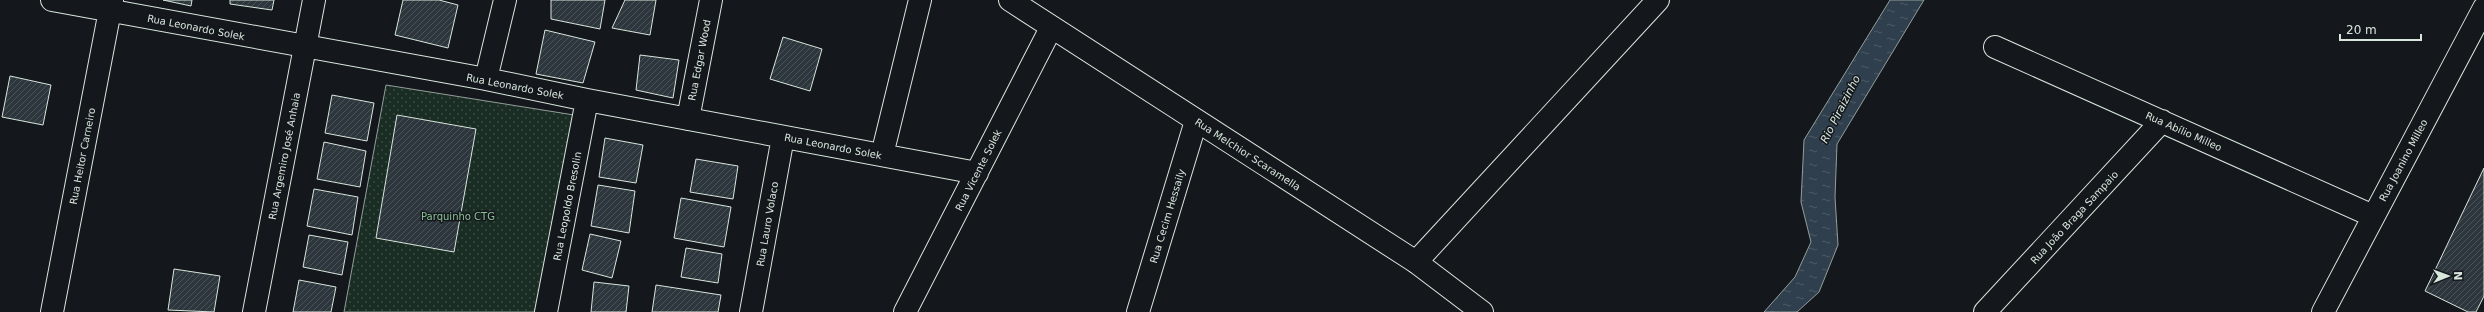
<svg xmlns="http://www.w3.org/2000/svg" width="2484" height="312" viewBox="0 0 2484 312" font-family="'DejaVu Sans',sans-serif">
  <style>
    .park { fill: url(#park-dots); stroke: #939e99 }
    .water { fill: url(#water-ripples); stroke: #939e99 }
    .building { fill: url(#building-hatch); stroke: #d8e6dc }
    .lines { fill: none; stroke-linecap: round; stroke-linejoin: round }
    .street-casing { stroke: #d8e6dc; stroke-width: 24 }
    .secondary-casing { stroke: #d8e6dc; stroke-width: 24 }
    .street { stroke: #14181c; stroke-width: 22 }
    .secondary { stroke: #14181c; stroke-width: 22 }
    .labels { text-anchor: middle; stroke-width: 3; stroke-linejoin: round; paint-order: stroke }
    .street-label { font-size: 10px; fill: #d8e6dc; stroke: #14181c }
    .park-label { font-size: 10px; fill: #8ac095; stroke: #14181c }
    .water-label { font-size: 11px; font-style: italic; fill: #d8e6dc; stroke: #14181c }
  </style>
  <defs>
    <pattern id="park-dots" width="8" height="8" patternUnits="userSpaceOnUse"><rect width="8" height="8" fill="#1a2d24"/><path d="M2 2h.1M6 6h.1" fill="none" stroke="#3b4b43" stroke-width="1.8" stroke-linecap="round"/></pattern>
    <pattern id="water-ripples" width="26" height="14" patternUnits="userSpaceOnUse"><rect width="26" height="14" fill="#2f3f4d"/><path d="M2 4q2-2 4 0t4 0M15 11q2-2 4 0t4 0" fill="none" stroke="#4c5b66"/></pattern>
    <pattern id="building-hatch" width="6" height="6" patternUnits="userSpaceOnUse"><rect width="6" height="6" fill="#2c363c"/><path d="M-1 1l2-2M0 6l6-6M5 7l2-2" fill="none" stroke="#4a5358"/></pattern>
  </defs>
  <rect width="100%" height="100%" fill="#14181c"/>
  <path class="park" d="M386 85 574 115 536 312H344Z"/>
  <path class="water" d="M1890 0H1924L1837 144 1835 197 1838 245 1819 292 1797 312H1764L1795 277 1811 242 1801 202 1804 140Z"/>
  <path class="building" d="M163 0H192L191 6Z
    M230 0H274L272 10 230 4Z
    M403 0H439L458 5 448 48 395 35Z
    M551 0H605L600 29 551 19Z
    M625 0H656L650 35 612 28Z
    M545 30 595 42 583 83 536 74Z
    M783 37 822 49 810 91 770 79Z
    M640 55 679 60 673 98 636 90Z
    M10 76 51 85 43 125 2 117Z
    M332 95 374 103 367 141 325 133Z
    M397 115 476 129 454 252 376 238Z
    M605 138 643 145 636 183 599 177Z
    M324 142 366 151 360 187 317 179Z
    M696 159 738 166 733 199 690 192Z
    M2484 168V296L2476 312H2468L2425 291Z
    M598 185 635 191 629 233 591 226Z
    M314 189 358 197 352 235 307 226Z
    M681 198 731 207 724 247 674 238Z
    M590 234 621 241 612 278 582 270Z
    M309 235 348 242 342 275 303 267Z
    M686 248 722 254 718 283 681 277Z
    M174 269 220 276 214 312 168 310Z
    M299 280 336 287 331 312H293Z
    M594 282 629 286 626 312H591Z
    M656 285 721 295 718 312H652Z"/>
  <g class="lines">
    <g class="street-casing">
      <path id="street" d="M52 0 486 79 587 100 977 173
        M1995 47 2373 216
        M486 79 505 0
        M688 119 711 0
        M882 155 920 0
        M1416 262 1658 0
        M52 312 112 0
        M254 312 314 0
        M546 312 587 100
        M751 312 783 137
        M905 312 1051 28
        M1138 312 1196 121
        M1985 312 2162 121
        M2323 312 2484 8"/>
    </g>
    <g class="secondary-casing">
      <path id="secondary" d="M1010 0 1416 262 1482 312"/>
    </g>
    <use href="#street" class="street"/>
    <use href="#secondary" class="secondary"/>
  </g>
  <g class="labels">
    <g class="street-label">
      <text transform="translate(196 27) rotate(11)" y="4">Rua Leonardo Solek</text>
      <text transform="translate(699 60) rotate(-79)" y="4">Rua Edgar Wood</text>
      <text transform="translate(515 86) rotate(11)" y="4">Rua Leonardo Solek</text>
      <text transform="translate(2184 131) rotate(24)" y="4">Rua Abílio Milleo</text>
      <text transform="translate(833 146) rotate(11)" y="4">Rua Leonardo Solek</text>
      <text transform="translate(1248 154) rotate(33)" y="4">Rua Melchior Scaramella</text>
      <text transform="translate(82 156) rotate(-79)" y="4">Rua Heitor Carneiro</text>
      <text transform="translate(284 156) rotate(-79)" y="4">Rua Argemiro José Anhaia</text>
      <text transform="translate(2403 160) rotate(-62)" y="4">Rua Joanino Milleo</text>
      <text transform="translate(978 170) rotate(-63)" y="4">Rua Vicente Solek</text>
      <text transform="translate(567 206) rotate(-79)" y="4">Rua Leopoldo Bresolin</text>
      <text transform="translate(1167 216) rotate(-73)" y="4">Rua Cecim Hessaily</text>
      <text transform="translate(2074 217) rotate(-47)" y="4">Rua João Braga Sampaio</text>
      <text transform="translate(767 224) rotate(-80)" y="4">Rua Lauro Volaco</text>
    </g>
    <g class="park-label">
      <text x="458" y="220">Parquinho CTG</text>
    </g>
    <g class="water-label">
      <text transform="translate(1840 109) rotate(-63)" y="4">Rio Piraizinho</text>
    </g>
  </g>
  <g transform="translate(2448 276) rotate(89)" stroke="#14181c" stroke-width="3" paint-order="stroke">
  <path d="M0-3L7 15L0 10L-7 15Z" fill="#d8e6dc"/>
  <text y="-6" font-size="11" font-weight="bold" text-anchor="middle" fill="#d8e6dc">N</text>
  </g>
  <path d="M2340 34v6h81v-6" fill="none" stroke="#d8e6dc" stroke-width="2"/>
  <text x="2346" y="34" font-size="12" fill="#d8e6dc" stroke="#14181c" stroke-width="3" paint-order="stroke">20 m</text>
</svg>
